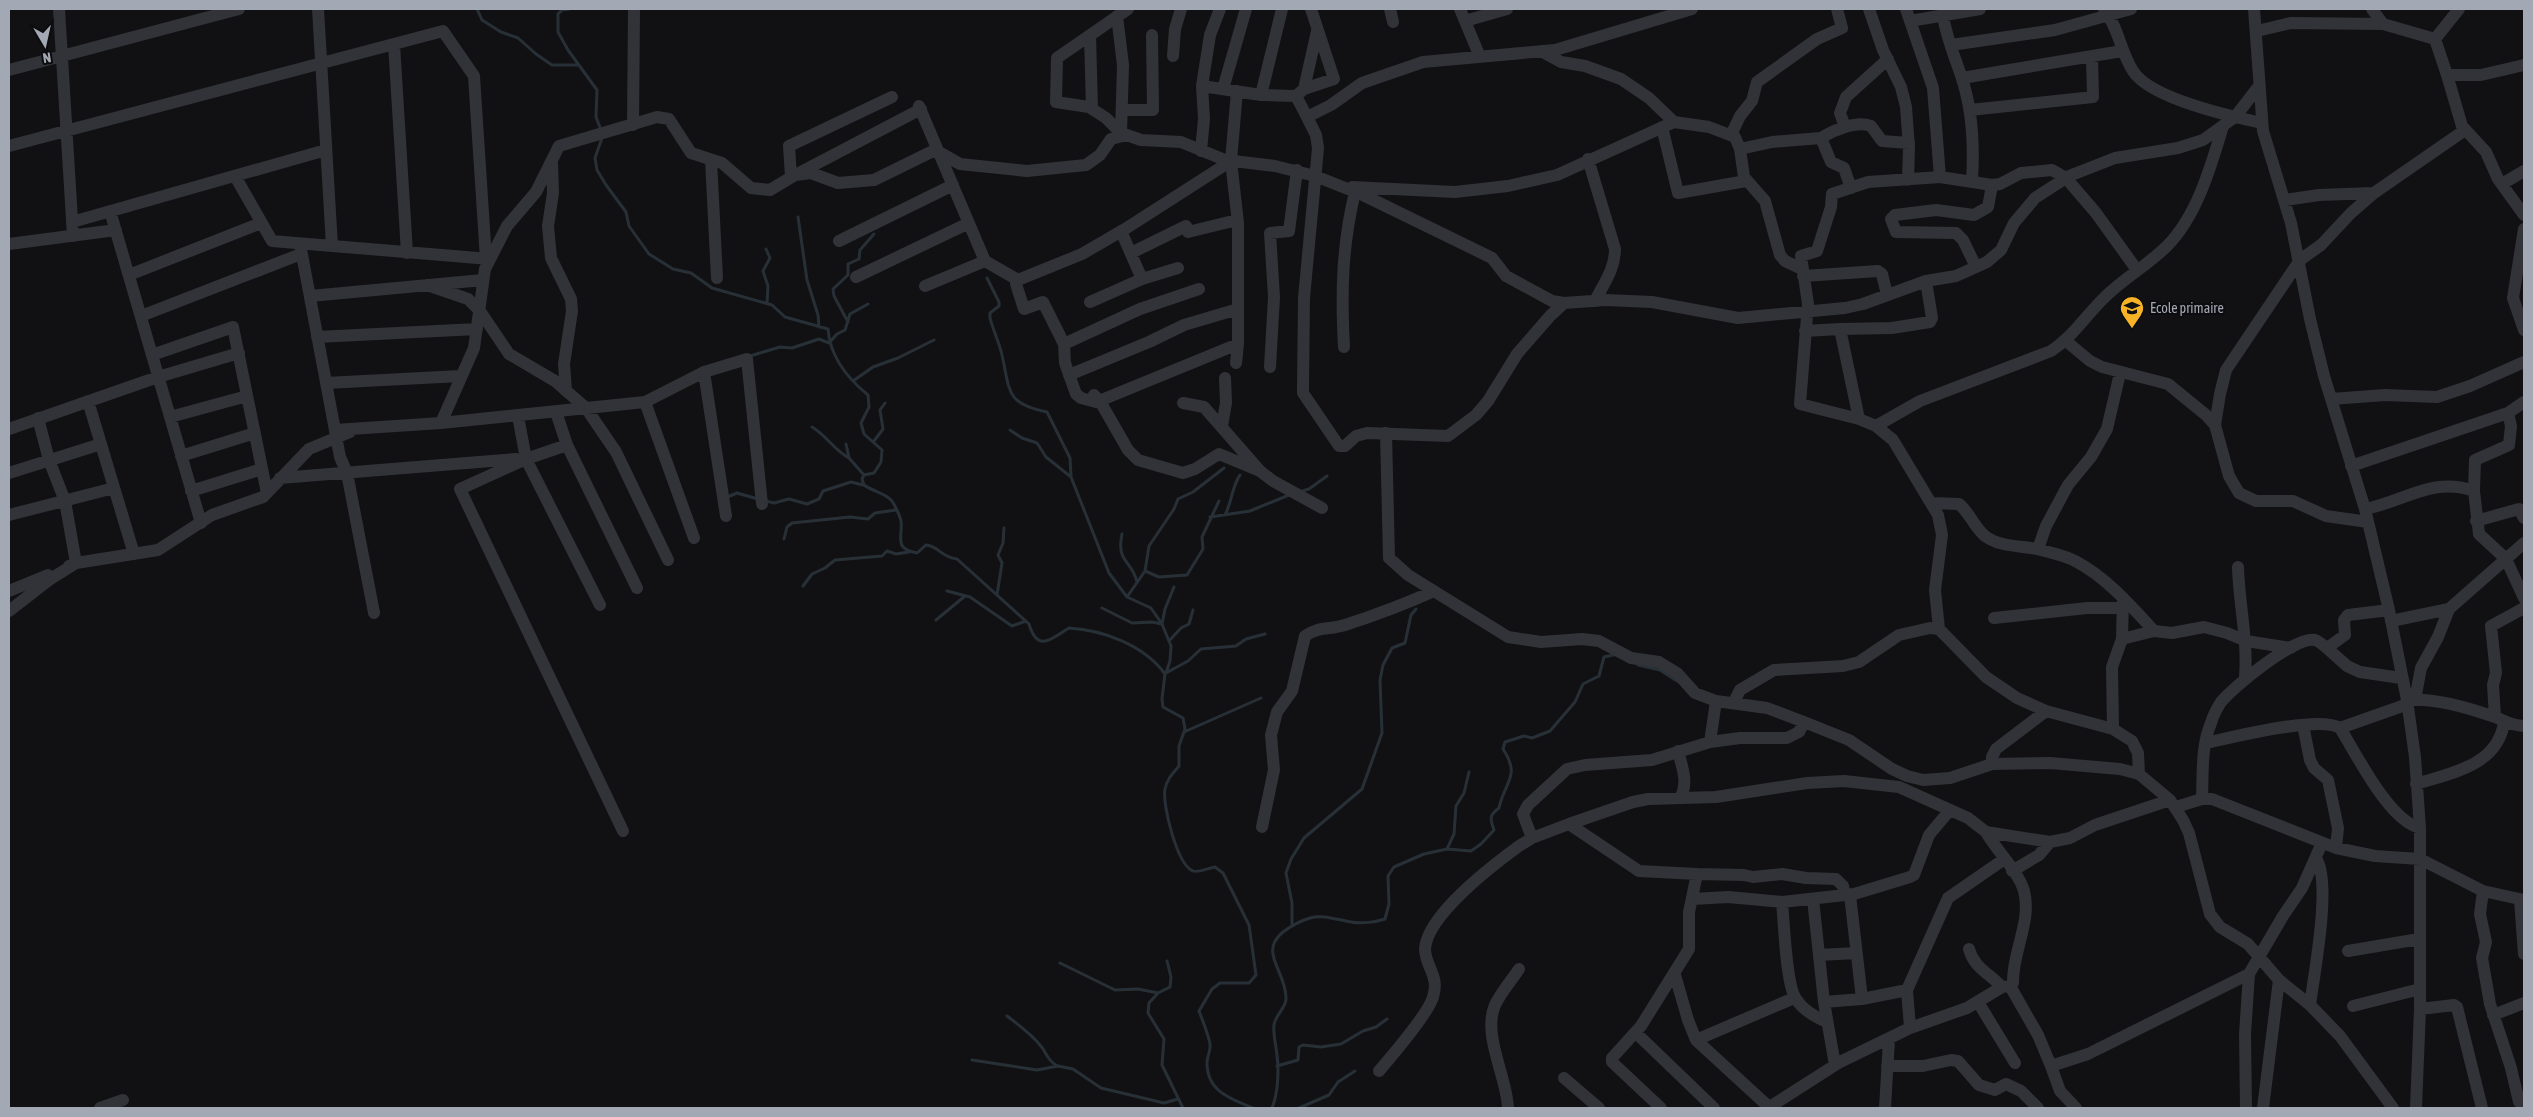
<svg xmlns="http://www.w3.org/2000/svg" width="2533" height="1117" viewBox="0 0 2533 1117" font-family="'Asap Condensed',sans-serif">
  <style>
    .lines { fill: none; stroke-linecap: round; stroke-linejoin: round }
    .stream { stroke: #283037; stroke-width: 3 }
    .minor { stroke: #323338; stroke-width: 12 }
    .labels { text-anchor: middle; stroke-width: 4; stroke-linejoin: round; paint-order: stroke }
    .poi-label { font-size: 14px; fill: #a2a8b4; stroke: #0c0c0e; text-anchor: start }
  </style>
  <rect width="100%" height="100%" fill="#111113"/>
  <g class="lines">
    <path class="stream" d="M477 9 482 20 501 32 518 38 536 54 552 65H579
      M569 9 562 10 558 14V32L568 50 597 90 596 117 601 130
      M602 138 595 158 597 170 606 185 626 212 629 226 649 254 673 269 691 273 712 288 772 305 785 317 828 329C830 357 847 378 868 395L869 407 861 423 864 434 882 450 881 462 874 473 864 475 862 479 864 485C872 491 885 493 891 500 894 503 900 516 901 521 903 537 893 549 917 553L926 545C939 546 940 557 957 559L1029 624C1038 654 1052 638 1069 628 1103 630 1144 645 1165 674L1162 699 1163 707 1183 718 1185 729 1179 746V766C1173 773 1167 779 1165 789 1162 804 1177 865 1193 871 1197 873 1209 868 1215 867L1223 873 1249 925 1256 975 1249 983H1220L1212 989 1199 1011C1203 1022 1208 1033 1210 1044 1211 1051 1207 1056 1207 1063 1207 1091 1230 1099 1253 1108
      M798 217 807 280 818 315 819 327
      M766 249 770 258 763 271 768 286 767 303
      M987 278 999 302V306L990 313V318C993 330 999 342 1002 355 1010 390 1005 404 1047 412L1070 458 1071 477 1109 573 1127 597 1151 608 1162 624 1171 646 1170 661 1166 673
      M848 322 834 296 833 289 848 275V264L859 259 860 250 874 234
      M750 356 780 347 792 348 819 339 829 343 837 334 845 330 850 314 868 304
      M853 381 873 367 898 358 934 340
      M812 427C827 436 834 450 849 458
      M1010 430 1022 438 1037 443 1046 457 1071 477
      M874 441 883 429 880 410 885 403
      M846 444 849 458 864 475
      M1299 492 1309 489 1327 476
      M725 498 737 493 758 499
      M766 501 774 503 789 499 807 504 819 499 823 491 851 482 863 485
      M1225 515C1232 502 1232 486 1240 475
      M1210 517 1250 511 1289 495
      M1122 534C1116 563 1132 560 1137 582
      M784 539 787 527 792 523 850 517 868 519 875 513 896 510
      M1145 571 1149 546 1174 509 1178 499 1193 492 1224 468
      M803 586 812 574 825 568 835 560 882 556 887 551 896 554 909 552
      M947 591 970 597 1012 626 1026 621
      M997 595 1002 563 998 555 1003 543 1004 528
      M1127 597 1145 571 1159 577 1187 575 1203 549 1202 537 1219 501
      M1102 608 1132 623 1152 622 1162 624 1165 609 1174 587
      M936 620 965 596
      M1169 641 1181 628 1189 624 1193 610
      M1638 665 1660 670 1677 681
      M1166 673 1188 661 1201 649 1236 646 1246 639 1265 634
      M1184 732 1261 698
      M1447 849 1454 834 1456 806 1464 793 1469 772
      M1292 925V903L1286 873 1291 859 1304 838 1362 789 1382 733 1380 680 1383 665 1392 648 1405 643 1411 615 1416 609
      M1060 963 1115 990 1138 989 1158 993 1149 1003 1148 1013 1164 1039 1162 1065 1183 1108
      M1158 993 1170 987 1171 977 1167 961
      M1007 1016C1019 1025 1031 1034 1040 1045 1048 1054 1045 1058 1057 1066
      M972 1060 1037 1070 1058 1066 1073 1069 1101 1088 1164 1103 1178 1099
      M1277 1066 1298 1060 1299 1047 1303 1045 1321 1047 1341 1044 1363 1031 1376 1027 1387 1019
      M1272 1108C1278 1094 1279 1071 1277 1055 1276 1045 1273 1035 1274 1025 1275 1015 1287 1007 1286 998 1286 971 1258 952 1283 932 1291 926 1300 921 1310 918 1324 914 1337 920 1351 922 1361 924 1376 922 1385 919L1389 904 1388 876 1394 867 1424 854 1447 849 1471 851 1481 844 1494 830C1490 819 1489 815 1499 808 1505 780 1521 777 1503 749L1505 742 1524 736 1532 738 1550 731 1575 702 1583 684 1599 676 1604 657 1613 655
      M1299 1108 1329 1095 1338 1082 1355 1071"/>
    <path class="minor" d="M59 9 73 236
      M318 9 332 246
      M1128 9 1057 58 1056 102 1089 107 1106 118 1121 133 1141 140 1181 142 1225 160 1275 166 1315 176 1363 195 1492 258 1506 276 1552 301 1564 303 1606 300 1652 302 1738 318 1845 308 1863 304 1926 281 1956 276 1987 262 2001 250 2014 223 2035 198 2069 176 2115 158 2178 148 2203 140 2235 117 2259 86
      M1390 9 1393 22
      M1460 9 1480 57
      M1869 9 1883 50 1901 87 1906 107 1909 147 1908 180
      M1906 9 1933 88 1940 177
      M2104 9C2119 28 2120 51 2133 71 2150 98 2229 116 2262 123
      M2254 9 2263 131 2291 223 2310 319 2324 376 2365 509 2389 610 2407 700 2415 757 2420 828V1009L2416 1108
      M2372 9 2383 24 2435 39 2447 75H2481L2524 65
      M1943 15C1946 38 1956 59 1963 82 1973 114 1974 148 1972 181
      M1117 16 1123 65 1121 133
      M1465 21 1507 9
      M1910 21 1980 9
      M2257 31 2291 23 2383 24
      M1090 35 1092 109
      M2435 39 2459 9
      M394 44 407 253
      M1951 45 2055 30 2131 9
      M1541 51 1561 62 1585 66 1621 79 1649 98 1674 122 1709 127 1735 137 1740 149 1744 177 1765 201 1780 255 1785 261 1802 269
      M1173 56 1175 29 1181 9
      M9 70 239 9
      M2447 75 2462 126 2486 152 2498 179 2524 215
      M1962 78 2122 51
      M1202 86 1261 95 1296 96
      M1223 89 1246 9
      M1304 89 1317 31
      M1261 95 1282 9
      M919 106 985 261 925 286
      M1122 110H1153L1152 35
      M1970 110 2093 97 2092 57
      M1307 117 1296 96 1304 89 1334 79 1311 9
      M633 125 634 9
      M1662 127 1678 193 1746 181
      M1845 127 1840 113 1846 97 1888 59
      M1731 135 1740 116 1752 101 1757 82 1817 39 1842 28 1837 9
      M1821 138C1834 130 1857 120 1871 126L1882 141 1909 143
      M9 146 443 31 474 76 486 259
      M1740 149 1772 142 1821 138 1831 162 1844 168 1851 188
      M1201 151 1204 119 1202 86 1210 35 1220 9
      M1588 159 1615 249C1615 269 1604 283 1595 301
      M711 160 717 278
      M552 163 553 193 548 226 551 258 571 299 572 311 564 364 566 391
      M799 173 921 109
      M235 176 272 241 490 259
      M791 177 789 146 892 97
      M2502 184 2524 171
      M1352 187 1455 192 1508 186 1557 175 1674 122
      M2285 200 2319 195 2374 193
      M110 211 201 523
      M72 222 326 150
      M2524 229 2513 298 2524 330
      M1121 231 1142 279
      M839 241 953 185
      M9 244 116 230
      M300 244 340 457 347 473 374 613
      M1131 253 1186 226 1188 232 1237 220
      M985 261 1018 280 1016 284 1024 309 1043 302 1064 344 1065 363 1076 394 1081 398 1096 402
      M1976 267 1963 240 1956 233 1896 232 1891 219 1895 215 1936 210 1974 215 1988 207 1992 185
      M129 275 261 223
      M1803 276 1878 271 1882 274 1887 295
      M856 277 969 223
      M1018 280 1082 254 1125 229 1231 161
      M427 285 468 299 480 311 509 354 555 381 586 408 616 452 668 560
      M310 296 483 280
      M1090 302 1142 279 1178 268
      M1564 303 1550 316 1517 354 1488 401 1476 415 1448 436 1367 433 1356 436 1345 446H1339L1303 393V387L1304 298 1318 148 1316 135 1307 117 1331 105 1362 83 1423 62 1555 50 1692 9
      M141 316 301 254
      M1840 329 1892 328 1930 322 1932 318 1926 281
      M1805 331 1840 329 1859 419 1876 426 1893 440 1938 515 1942 535 1935 590 1939 629 1986 677 2017 698 2046 711 2113 729 2132 741 2138 753 2139 774
      M317 337 477 329
      M2066 341 2090 361 2102 367 2168 384 2206 415 2215 425 2229 476 2239 493 2256 501H2293L2326 516 2368 522
      M1064 344 1140 309 1199 289
      M1344 347C1341 292 1342 246 1355 192
      M152 355 233 327 267 493
      M1236 363 1238 344V223L1231 161 1237 91
      M1270 367 1274 297 1270 233 1289 231 1297 170
      M704 372 726 516
      M1069 375 1149 342 1184 325 1238 309
      M326 383 460 376
      M1094 395 1101 403 1128 450 1138 460 1183 473 1195 469 1219 454 1260 471
      M2331 399 2385 395 2437 397 2470 386 2524 362
      M88 401 134 554
      M1099 401 1238 344
      M645 402 694 538
      M1183 403 1204 407 1260 471 1273 481 1322 508
      M556 412 567 445 637 588
      M2508 413 2511 426 2509 445 2475 460 2474 491 2479 534 2506 559 2524 598
      M518 416 526 459 600 605
      M170 417 247 396
      M38 418 49 460 65 501 76 563 69 566
      M1859 419 1800 404 1808 304 1801 256 1817 251 1831 207 1832 194 1868 182 1940 177 1992 185 2000 184 2021 173 2052 170 2066 178 2096 213 2137 270
      M441 423 474 348 485 269 507 226 536 192 559 146 657 117 669 119 691 153 722 163 751 188 770 190 795 175 811 173 838 183 874 180 931 152H939L960 164 1027 171 1086 165 1100 155 1111 139 1126 135
      M2215 425 2220 394 2226 370 2300 260 2321 245 2351 213 2374 193 2465 130
      M1222 426 1226 403 1225 378
      M1876 426 1920 401 2051 351C2073 337 2086 315 2105 297 2124 278 2148 265 2167 246 2197 216 2211 166 2223 126
      M9 429 158 377 239 353
      M335 430 441 423 645 402 704 372 747 359 762 504
      M1386 433 1389 558 1408 575 1508 637 1541 642 1582 639 1599 641 1631 658 1659 662 1677 673 1695 693 1716 701 1767 708 1804 722 1849 740 1892 769 1907 776 1923 780 1950 778 1992 764 2050 763 2120 769 2139 774 2170 800 2183 820 2189 833 2210 914 2220 927 2248 944 2279 980 2310 1005 2340 1036 2393 1108
      M567 445 526 459 460 489 623 831
      M181 456 255 433
      M2351 466 2508 413 2524 402
      M9 473 101 444
      M280 478 516 459
      M191 491 262 469
      M1933 503 1959 504C1970 513 1974 527 1985 536 2001 548 2023 545 2041 550 2052 553 2067 556 2077 562 2107 578 2132 607 2154 631L2172 633 2204 627 2227 633 2246 641 2291 648
      M2365 509C2403 502 2433 476 2474 491
      M9 515 114 488
      M2476 521 2519 509 2524 518
      M2038 549 2046 526 2068 485 2091 457 2107 429 2120 373
      M2238 567C2239 604 2248 640 2245 677
      M9 591 48 575
      M9 611 49 580 76 563 158 550 212 515 263 497 309 449 350 432
      M1994 618 2087 608H2121
      M2391 621 2449 609
      M2122 639 2154 631
      M2327 648 2347 666 2360 672 2401 678
      M2407 700C2435 698 2465 707 2492 716 2505 720 2507 725 2524 726
      M2415 700 2421 668 2438 637 2449 609 2524 543
      M1734 702 1740 690 1774 670 1843 666 1859 662 1899 635 1930 628 1939 629
      M2495 717 2493 685 2496 673 2491 626 2524 608
      M2303 725 2310 760 2314 768 2328 780 2338 828 2336 848
      M2340 728 2408 704
      M2113 729 2112 667 2122 639 2123 598
      M1710 742 1740 738H1787L1799 732 1804 722
      M2206 743C2233 737 2319 715 2340 728 2357 755 2389 821 2420 828
      M1678 751C1682 767 1689 783 1680 798
      M1992 764V757L1996 749 2046 711
      M2416 784C2451 773 2497 766 2504 723
      M2202 799C2203 774 2201 746 2211 723 2213 716 2217 708 2221 702 2233 687 2295 636 2315 640 2319 641 2324 646 2327 648L2345 635 2344 620 2348 615 2389 610
      M2176 807 2202 799H2212L2336 848 2375 856 2420 859 2483 891 2524 900
      M1569 824 1639 871 1697 874 1689 912V949L1641 1026 1612 1058V1062L1661 1108
      M1262 827 1274 770 1271 735 1277 712 1292 691 1305 636C1320 626 1329 630 1345 625 1376 615 1405 604 1434 591
      M1986 832C1996 850 2019 872 2024 891 2032 922 2012 952 2013 983L2010 986
      M1532 838 1523 814 1528 805 1567 769 1585 765 1652 760 1710 742 1716 701
      M2012 871 2039 855 2050 842
      M1697 874 1744 875 1753 877 1782 874 1806 878 1836 879 1843 886 1845 895
      M2483 891 2480 914 2486 942 2482 958 2490 1004 2511 1068 2519 1102
      M1850 895 1862 999
      M1693 899 1728 897 1782 902C1784 921 1786 986 1796 999 1803 1010 1815 1017 1827 1022
      M1813 899 1824 1002
      M2520 900 2524 954
      M1782 902 1854 894 1910 877 1914 875 1929 835 1950 810
      M1969 949C1974 968 1989 973 2002 987
      M2348 951 2419 939
      M1819 955 1856 953
      M1675 975 1688 1020 1696 1040 1769 1107
      M1907 990 1910 1028
      M1978 1002 2015 1063
      M2310 1005C2314 974 2332 882 2316 858
      M2353 1006 2420 989
      M2420 1009 2454 1005 2457 1007 2482 1108
      M2493 1015 2524 1003
      M1636 1033 1714 1108
      M1696 1040 1794 998
      M1835 1065 1824 1002 1862 999 1907 990 1948 898 2003 860
      M1887 1066H1923L1951 1060 1958 1061 1979 1085 1995 1090 2006 1084 2021 1091 2038 1108
      M2051 1066 2060 1091 2076 1108
      M1379 1071C1391 1057 1429 1012 1433 997 1440 976 1425 966 1425 949 1427 915 1493 865 1519 846L1532 838 1569 824 1633 802 1648 799 1716 797 1807 783 1844 781 1899 787 1968 818 1986 832 2050 842 2070 838 2095 825 2170 800
      M1564 1078 1599 1108
      M100 1108 123 1100
      M1508 1108C1507 1077 1482 1035 1495 1005 1501 992 1512 980 1519 969
      M1768 1108 1840 1062 1910 1028 1967 1008 2002 987 2010 986 2038 1035 2051 1066 2088 1054 2249 974
      M1885 1108 1889 1040
      M2246 1108 2245 1034 2249 974 2283 916 2302 888 2322 843
      M2263 1108 2279 980"/>
  </g>
  <defs>
    <g id="school-pin" transform="scale(1.25)"><path d="M0 17L-7.5 6A9.5 9.5 0 1 1 7.5 6Z" fill="#f7b226" stroke="#0c0c0e"/><path d="M0-5L7-2L0 1L-7-2ZM-4 1L0 2.5L4 1V4Q0 6-4 4Z" fill="#111"/></g>
  </defs>
  <g fill-rule="evenodd">
    <use href="#school-pin" x="2132" y="308"/>
  </g>
  <g class="labels">
    <g class="poi-label">
      <text x="2150" y="313">Ecole primaire</text>
    </g>
  </g>
  <rect width="2533" height="1117" fill="none" stroke="#a2a8b4" stroke-width="20"/>
  <g transform="translate(45 45) rotate(171)" stroke="#0c0c0e" stroke-width="4" paint-order="stroke">
  <path d="M0-4L9 19L0 12L-9 19Z" fill="#a2a8b4"/>
  <text y="-8" font-size="14" font-weight="bold" text-anchor="middle" fill="#a2a8b4">N</text>
  </g>
</svg>
